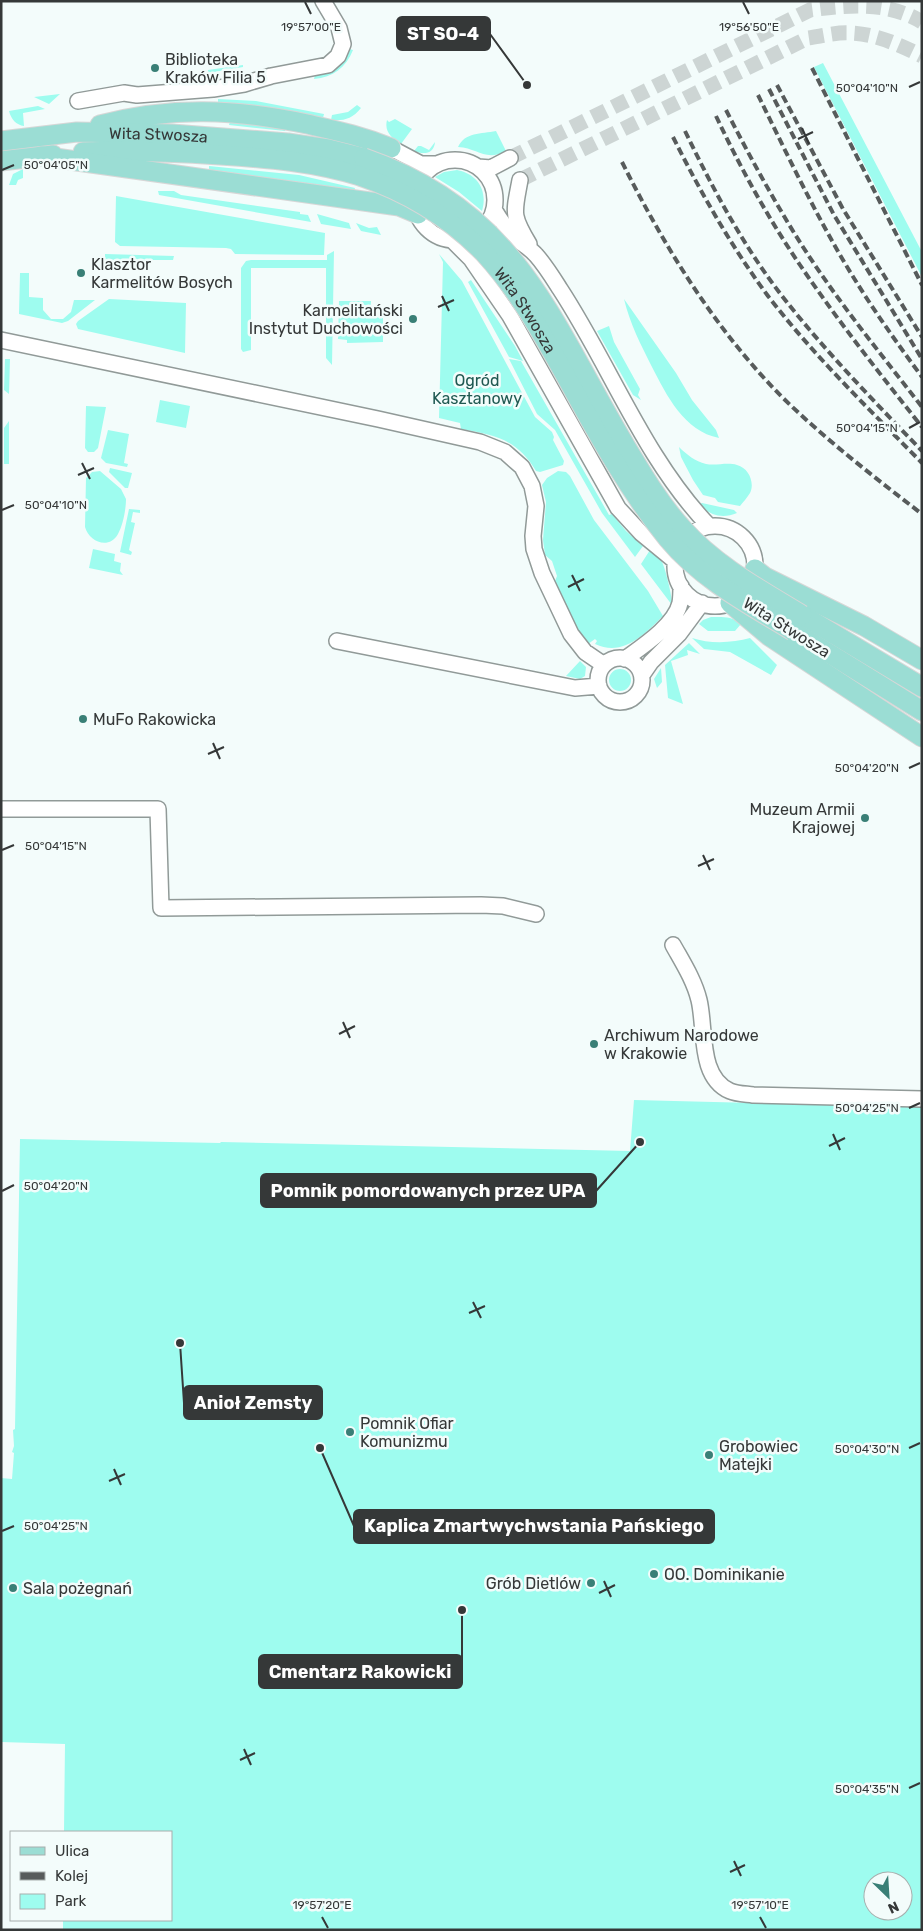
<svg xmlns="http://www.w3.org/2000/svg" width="923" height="1931" viewBox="0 0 923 1931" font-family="Rubik,sans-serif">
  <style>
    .green { fill: #9efcef; fill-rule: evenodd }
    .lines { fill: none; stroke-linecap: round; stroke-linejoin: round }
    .minor-tunnel { stroke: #cdd5d4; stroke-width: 15; stroke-dasharray: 15 8; stroke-linecap: butt }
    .minor-casing { stroke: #919a98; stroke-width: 18 }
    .major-casing { stroke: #d7d7d7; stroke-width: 21 }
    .minor { stroke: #fff; stroke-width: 15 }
    .major { stroke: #9bddd4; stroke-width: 19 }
    .rail { stroke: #575b5b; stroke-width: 4; stroke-dasharray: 8 4; stroke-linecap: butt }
    .major-bridge-casing { stroke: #d7d7d7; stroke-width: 21; stroke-linecap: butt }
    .major-bridge { stroke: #9bddd4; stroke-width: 19 }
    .ticks { fill: none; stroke: #353838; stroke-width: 2 }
    .poi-dot { fill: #397f76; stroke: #f3fcfb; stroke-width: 2 }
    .labels { text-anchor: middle; stroke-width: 5; stroke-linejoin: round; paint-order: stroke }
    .poi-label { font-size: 16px; fill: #353838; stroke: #f3fcfb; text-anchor: start }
    .street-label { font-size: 16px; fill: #353838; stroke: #f3fcfb }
    .park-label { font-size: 16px; fill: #1f5952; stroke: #f3fcfb }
    .ticks-label { font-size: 12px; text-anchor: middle; fill: #353838; stroke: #f3fcfb; stroke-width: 5; stroke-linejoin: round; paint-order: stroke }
    .leader { fill: none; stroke: #353838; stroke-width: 2 }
    .callout-dot { fill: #353838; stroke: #f3fcfb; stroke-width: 2 }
    .callout { fill: #353838; stroke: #353838; stroke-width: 2 }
    .callout-label { font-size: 18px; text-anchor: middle; font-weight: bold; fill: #fff }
  </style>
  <rect width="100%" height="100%" fill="#f3fcfb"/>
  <path class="green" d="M349 49 353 50C346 68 333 77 314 79L315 75Z
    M823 63 922 252V277L814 67Z
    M243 65V67L208 73V70Z
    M60 94 49 104 34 97Z
    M218 99 256 101 324 114 323 118 268 107 218 102Z
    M357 105 361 108C352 119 344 121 331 120L332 115 348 112Z
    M38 106 45 109 23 113 24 126C16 125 11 119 9 111Z
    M395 119 412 129 401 144C392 138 384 132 387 120L389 122Z
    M230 121 286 128 285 131 229 125Z
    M496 131 506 151C485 162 478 148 458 147 465 132 481 134 496 131Z
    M435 142C434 154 424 155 414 151L418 146H421L429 150Z
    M209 166 299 175 355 188 354 191 209 170Z
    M23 169V178L18 180 16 185H9L13 174Z
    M457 170C478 174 488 191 482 211L459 192 435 177 444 172Z
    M158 191H174L181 195 300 212V214L308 215 311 222 159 195Z
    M116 196 325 233 324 255 235 254 231 249 226 248 120 246 115 242Z
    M317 214 349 223 351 229 321 224Z
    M356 223 369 228 377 227 381 235 361 231Z
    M334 251 332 365 326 358V268H251V350L243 352 241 349V268L246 261 251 260H327V255Z
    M105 254 174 256 173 260H105Z
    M439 254 462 281 535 417 552 432 554 437 553 440 564 461 563 465 540 472 536 471C517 439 495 435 461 429L460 423 439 418 443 262Z
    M20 273H29V297L43 298V310L51 319H63L71 312 74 300H95L68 321 62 323 19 314Z
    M471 280 515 346 523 361 509 357 468 282Z
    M109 299 186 303 185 353 78 329 76 324 78 321Z
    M624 299 676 373 692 400 716 430 719 438C684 431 667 396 652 367 641 345 630 324 624 299Z
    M339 301H371L370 316 383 317V342L347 343V340L338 339Z
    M609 326 614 342 640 389 638 395 641 400 633 395 597 331Z
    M5 359H10L9 394 4 390Z
    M509 359 521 361 609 515 612 514 626 531 643 546 635 557 602 513 555 430 537 414Z
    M160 400 190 406 186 428 156 422Z
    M86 406 106 407 98 448 94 452H88L85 448Z
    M9 421V464H4V428Z
    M108 430 129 434 124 463 128 464 127 467 106 463 101 458Z
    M679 447C687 455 695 461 706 464 716 466 727 462 737 465 749 468 755 483 750 493 747 498 743 502 740 506L718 502 715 498 703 495 693 480 681 457Z
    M110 468 132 473 128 488H125L109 472Z
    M100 471 121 489 126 499C126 509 123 525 118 534 109 550 89 542 85 527L86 478 92 472Z
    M558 471 566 472 570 476 594 520 648 591 663 616C644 635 623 657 595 644L597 641 595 639 588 644 578 630 556 586 555 581 557 576 552 561 545 555 543 540 546 502 542 485 547 478Z
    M702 503 734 510 737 513C723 519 709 516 700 504Z
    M129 509 140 510V513L133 512 131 522 135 523 129 550 132 552 131 555 120 552Z
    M93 549 115 554 114 561 121 563 120 571 123 575 89 568Z
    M650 550C654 554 659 557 662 562 665 567 673 599 672 605L641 564Z
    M711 617C723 617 732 616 741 624L735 631H708L699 624 703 620Z
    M692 638C710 644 732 643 750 638L777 665 771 675 730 652 704 649Z
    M689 643 700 654 687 650 688 655 671 661 683 704 668 698 665 665Z
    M580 661 586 667 585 676 580 679 566 676Z
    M661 668 662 682 657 688 654 679Z
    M609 680a11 11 0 1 1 22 0a11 11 0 1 1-22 0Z
    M634 1100 922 1107V1930H63V1920H171V1832H64L65 1744 1 1742V1478L12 1479 14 1453 12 1452 14 1446 13 1430 15 1429 20 1139 220 1143 221 1142 630 1151ZM873 1881H903V1911H873Z"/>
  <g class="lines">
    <path class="minor-tunnel" d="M510 158 810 10C848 5 887 1 922 22
      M520 180 808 38C822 36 837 32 851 33 876 34 900 45 922 56"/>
    <g class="minor-casing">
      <path id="minor" d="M78 101 124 93 137 95 213 89 244 84 271 76 328 65 338 56 343 44 339 28 323 1
        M391 148 421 164H437
        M415 200a40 40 0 1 1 80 0a40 40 0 1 1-80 0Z
        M478 167 491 168 510 158
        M520 180C514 213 511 214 529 244
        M495 211C501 221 507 230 515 238 522 244 530 248 536 255 545 265 553 278 560 289 611 367 644 458 709 526
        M452 240 471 259 510 316 618 508 641 533 675 561
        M1 340 378 419 480 442 505 452 522 467 532 486 536 506 533 536 534 549 542 573 571 634 585 652 604 665
        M675 566a40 40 0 1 1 80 0a40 40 0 1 1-80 0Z
        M337 641 575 688 599 686
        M598 680a22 22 0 1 1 44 0a22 22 0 1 1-44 0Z
        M625 659C643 646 675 625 680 603 681 597 681 592 681 586
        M642 675 651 662 679 634 702 603
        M1 809H158L161 908 481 905 503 906 536 914
        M673 945C683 963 694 980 699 1000 706 1029 698 1077 730 1091 737 1094 746 1094 753 1095L922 1099"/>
    </g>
    <g class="major-casing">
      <g id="major">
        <path d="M100 125C172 106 235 109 307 124 338 131 362 136 391 148"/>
        <path id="s1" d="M1 141 77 132 172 134 288 143 328 149 364 158"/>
        <path d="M83 152C129 150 174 152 220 155 268 158 314 162 360 176"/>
        <path d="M41 156 399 206 418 214"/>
        <path d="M1 161 53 155"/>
        <path d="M755 569 765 577 864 626 922 660"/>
        <path d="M730 603 769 636 922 737"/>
        <path d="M802 615 922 687"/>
        <path d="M793 631 922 711"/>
      </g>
    </g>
    <use href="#minor" class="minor"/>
    <use href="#major" class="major"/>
    <path class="rail" d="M812 68 922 285
      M777 85 843 209 922 337
      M769 89 834 215 922 359
      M758 95C785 150 812 207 843 260 867 301 894 339 922 377
      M726 110C750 157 775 203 803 247 839 303 881 354 922 407
      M716 116C740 167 768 218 800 265 838 321 880 374 922 427
      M685 131C712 187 741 242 779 292 822 348 872 399 922 451
      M673 137C701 193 731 246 768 296 814 356 869 409 922 463
      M622 162C665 248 715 329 782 397 826 440 874 477 922 514"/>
    <g class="major-bridge-casing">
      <g id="major-bridge">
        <path d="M364 158C517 211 550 319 625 445 643 475 660 504 683 529 716 566 761 590 802 615"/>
        <path id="s2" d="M360 176C407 192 449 217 484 253 519 291 544 337 569 382 599 437 629 491 668 539 701 579 750 605 793 631"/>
      </g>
    </g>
    <use href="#major-bridge" class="major-bridge"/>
  </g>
  <path class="ticks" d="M305 2 311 14M743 2 749 14M909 87 920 82M802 128 809 144M798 139 813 132M2 170 14 165M442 296 449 311M438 307 454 300M909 428 920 422M82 463 90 479M78 475 94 468M2 510 14 505M572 575 580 591M568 587 584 579M213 743 220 759M208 754 224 747M909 768 920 763M2 850 14 845M703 855 710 870M698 866 714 859M343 1022 350 1038M339 1034 355 1026M909 1108 920 1103M833 1134 840 1150M829 1146 845 1138M2 1191 14 1185M473 1302 481 1318M469 1313 485 1306M909 1448 920 1443M114 1469 121 1485M109 1481 125 1474M2 1531 14 1526M604 1581 611 1597M599 1593 615 1585M244 1749 251 1765M240 1760 255 1753M909 1788 920 1783M734 1861 741 1876M730 1872 745 1865M322 1917 328 1928M760 1917 766 1928"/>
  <g class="poi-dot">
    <circle cx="155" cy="68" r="5"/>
    <circle cx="81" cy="273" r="5"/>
    <circle cx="413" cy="319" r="5"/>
    <circle cx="83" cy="719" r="5"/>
    <circle cx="865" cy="818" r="5"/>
    <circle cx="594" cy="1044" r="5"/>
    <circle cx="350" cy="1432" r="5"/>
    <circle cx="709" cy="1455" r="5"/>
    <circle cx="654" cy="1574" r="5"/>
    <circle cx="591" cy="1583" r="5"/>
    <circle cx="13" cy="1588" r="5"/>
  </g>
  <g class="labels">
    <g class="poi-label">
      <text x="165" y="65">Biblioteka<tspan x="165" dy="18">Kraków Filia 5</tspan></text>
      <text x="91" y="270">Klasztor<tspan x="91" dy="18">Karmelitów Bosych</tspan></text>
      <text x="403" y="316" text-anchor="end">Karmelitański<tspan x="403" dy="18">Instytut Duchowości</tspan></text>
      <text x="93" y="725">MuFo Rakowicka</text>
      <text x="855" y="815" text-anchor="end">Muzeum Armii<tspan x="855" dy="18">Krajowej</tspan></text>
      <text x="604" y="1041">Archiwum Narodowe<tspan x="604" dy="18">w Krakowie</tspan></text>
      <text x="360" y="1429">Pomnik Ofiar<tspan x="360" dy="18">Komunizmu</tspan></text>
      <text x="719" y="1452">Grobowiec<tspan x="719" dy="18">Matejki</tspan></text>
      <text x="664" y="1580">OO. Dominikanie</text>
      <text x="581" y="1589" text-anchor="end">Grób Dietlów</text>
      <text x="23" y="1594">Sala pożegnań</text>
    </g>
    <g class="street-label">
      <text dy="6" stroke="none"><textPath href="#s1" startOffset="158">Wita Stwosza</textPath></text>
      <text dy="6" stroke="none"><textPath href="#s2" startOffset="218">Wita Stwosza</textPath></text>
      <text transform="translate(787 627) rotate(32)" y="6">Wita Stwosza</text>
    </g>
    <g class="park-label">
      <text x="477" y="386">Ogród<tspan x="477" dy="18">Kasztanowy</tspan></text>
    </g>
  </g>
  <g class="ticks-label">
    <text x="311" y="31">19°57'00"E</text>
    <text x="749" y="31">19°56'50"E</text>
    <text x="867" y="92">50°04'10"N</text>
    <text x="56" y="169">50°04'05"N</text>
    <text x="867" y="432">50°04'15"N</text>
    <text x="56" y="509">50°04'10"N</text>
    <text x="867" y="772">50°04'20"N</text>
    <text x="56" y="850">50°04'15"N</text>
    <text x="867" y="1112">50°04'25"N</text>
    <text x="56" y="1190">50°04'20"N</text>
    <text x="867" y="1453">50°04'30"N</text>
    <text x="56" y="1530">50°04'25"N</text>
    <text x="867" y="1793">50°04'35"N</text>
    <text x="322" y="1909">19°57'20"E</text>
    <text x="760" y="1909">19°57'10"E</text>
  </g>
  <path class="leader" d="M527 85L490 34M640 1142L596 1191M180 1343L184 1403M320 1448L354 1526M462 1610L462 1672"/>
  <g class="callout-dot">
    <circle cx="527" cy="85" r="5"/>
    <circle cx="640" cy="1142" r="5"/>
    <circle cx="180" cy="1343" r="5"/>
    <circle cx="320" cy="1448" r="5"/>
    <circle cx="462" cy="1610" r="5"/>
  </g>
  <g class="callout">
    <rect x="397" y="17" width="93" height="33" rx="5"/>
    <rect x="261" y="1174" width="335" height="33" rx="5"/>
    <rect x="184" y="1386" width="138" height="33" rx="5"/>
    <rect x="354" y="1510" width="360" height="33" rx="5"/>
    <rect x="259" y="1655" width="203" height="33" rx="5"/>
  </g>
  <g class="callout-label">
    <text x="443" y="40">ST SO-4</text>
    <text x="428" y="1197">Pomnik pomordowanych przez UPA</text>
    <text x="253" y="1409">Anioł Zemsty</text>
    <text x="534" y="1532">Kaplica Zmartwychwstania Pańskiego</text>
    <text x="360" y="1678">Cmentarz Rakowicki</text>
  </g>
  <rect width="923" height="1931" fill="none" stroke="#353838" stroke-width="5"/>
  <rect x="10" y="1831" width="162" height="90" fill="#f3fcfb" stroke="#a7aead"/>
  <rect x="20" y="1847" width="25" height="8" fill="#9bddd4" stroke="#a7aead"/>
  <text x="55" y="1856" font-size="15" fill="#353838">Ulica</text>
  <rect x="20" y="1872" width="25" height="8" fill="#575b5b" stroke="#a7aead"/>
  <text x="55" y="1881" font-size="15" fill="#353838">Kolej</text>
  <rect x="20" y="1894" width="25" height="15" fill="#9efcef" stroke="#a7aead"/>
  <text x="55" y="1906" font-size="15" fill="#353838">Park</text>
  <g transform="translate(888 1896) rotate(155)"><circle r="24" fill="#f3fcfb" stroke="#a7aead"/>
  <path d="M0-4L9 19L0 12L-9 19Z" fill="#397f76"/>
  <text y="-8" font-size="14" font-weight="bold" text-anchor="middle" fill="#353838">N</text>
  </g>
</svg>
